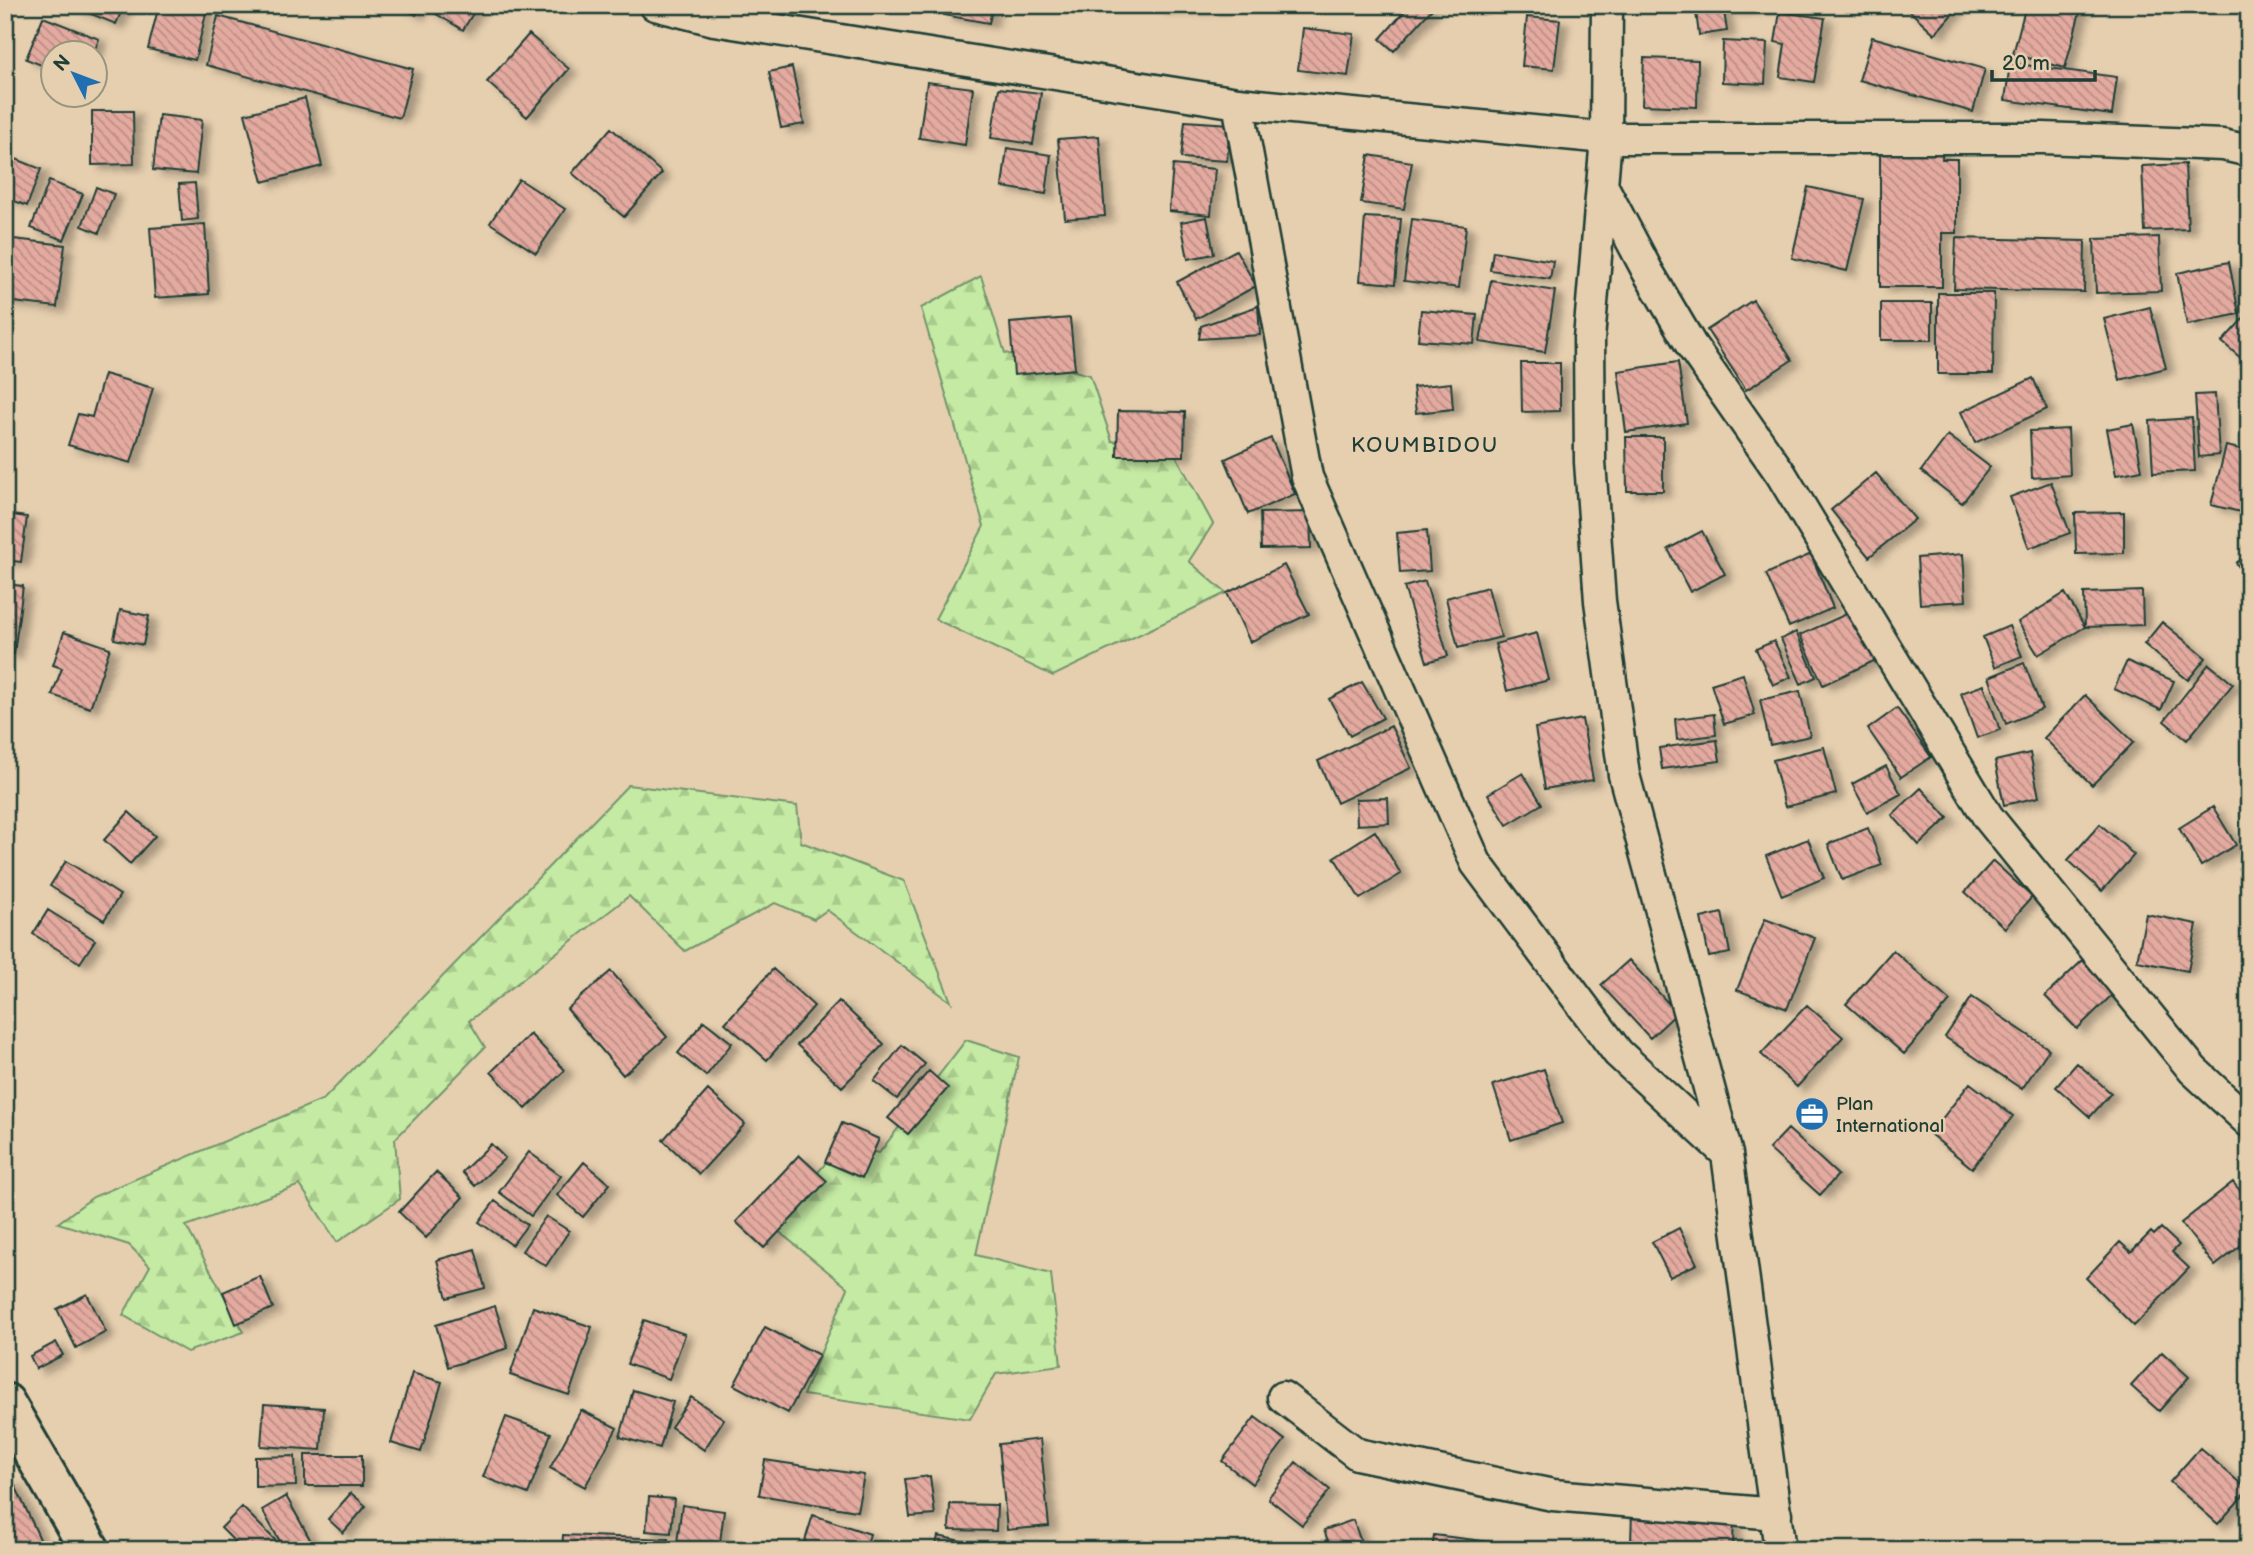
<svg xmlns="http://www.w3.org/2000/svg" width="2254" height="1555" viewBox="0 0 2254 1555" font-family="'Balsamiq Sans',sans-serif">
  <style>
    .forest { fill: url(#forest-firs); stroke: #72946c; stroke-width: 2 }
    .building { fill: url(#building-back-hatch); stroke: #1f3d34; stroke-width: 2; filter: url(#shadow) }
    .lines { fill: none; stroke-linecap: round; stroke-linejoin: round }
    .minor-casing { stroke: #1f3d34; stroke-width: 35 }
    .primary-casing { stroke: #1f3d34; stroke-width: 44 }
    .minor { stroke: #e6cfaf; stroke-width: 30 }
    .primary { stroke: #e6cfaf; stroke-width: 38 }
    .labels { text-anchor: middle; stroke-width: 5; stroke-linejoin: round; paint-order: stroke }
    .poi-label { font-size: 19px; fill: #1f3d34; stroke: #e6cfaf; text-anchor: start }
    .neighbourhood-label { font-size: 21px; letter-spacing: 2px; fill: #1f3d34; stroke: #e6cfaf }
  </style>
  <defs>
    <pattern id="forest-firs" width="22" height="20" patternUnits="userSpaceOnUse" patternTransform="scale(1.75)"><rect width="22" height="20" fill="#c5eaa3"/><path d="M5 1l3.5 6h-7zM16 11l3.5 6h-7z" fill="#a9ca8d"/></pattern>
    <pattern id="building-back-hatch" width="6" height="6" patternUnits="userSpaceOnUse" patternTransform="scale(1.75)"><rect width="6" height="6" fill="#e4aaa0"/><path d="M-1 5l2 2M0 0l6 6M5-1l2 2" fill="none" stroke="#b88c83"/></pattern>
    <filter id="shadow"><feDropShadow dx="8" dy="4.5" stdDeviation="3.5" flood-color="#0004"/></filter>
  </defs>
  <rect width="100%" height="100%" fill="#e6cfaf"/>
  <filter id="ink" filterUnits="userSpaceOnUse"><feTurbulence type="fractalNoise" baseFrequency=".0143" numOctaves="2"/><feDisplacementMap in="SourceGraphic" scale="14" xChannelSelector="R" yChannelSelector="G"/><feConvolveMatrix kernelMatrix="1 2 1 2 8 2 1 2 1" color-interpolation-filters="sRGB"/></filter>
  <g filter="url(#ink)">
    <path class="forest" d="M981 276 1005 353 1090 375 1112 441 1172 448 1213 524 1189 561 1226 593 1053 676 935 619 984 526 921 308Z
      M628 785 797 806 801 842 904 881 951 1002 827 910 814 919 775 903 685 951 629 896 469 1021 485 1047 395 1139 400 1199 337 1242 300 1185 186 1226 244 1332 187 1352 123 1315 150 1266 129 1245 58 1223 93 1197 324 1099Z
      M966 1040 1019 1057 976 1255 1051 1274 1061 1365 996 1374 970 1419 803 1395 848 1288 772 1226 842 1144 879 1153Z"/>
    <path class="building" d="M77 5H124L116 24 76 8Z
      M159 5H208L195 60 148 49Z
      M399 5H422L416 15Z
      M430 5H478L463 30 428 9Z
      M945 5H993L989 23 944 15Z
      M1159 5H1223V7L1159 9Z
      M1410 5H1429L1433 8 1394 51 1380 39Z
      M1695 5H1723L1727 31 1699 35Z
      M1730 5H1775V6L1731 10Z
      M1903 5H1960L1935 34Z
      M2026 5H2069L2081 8 2065 68 2013 54Z
      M1780 12 1825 18 1814 82 1780 77 1785 44 1775 42Z
      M218 16 413 69 400 118 206 65Z
      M43 17 99 39 94 52H52V69L26 59Z
      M1527 17 1560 20 1554 69 1522 66Z
      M1303 28 1354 34 1348 76 1298 70Z
      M529 34 569 69 527 117 487 82Z
      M1872 37 1985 69 1973 112 1859 80Z
      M1723 41 1767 43 1765 84 1722 82Z
      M1644 58 1698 60 1697 107 1642 105Z
      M2010 63 2117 77 2112 115 2005 100Z
      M792 67 804 124 781 128 769 72Z
      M927 82 973 88 965 145 919 138Z
      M999 88 1041 93 1033 144 991 138Z
      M305 98 322 166 263 182 245 114Z
      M92 111H133L134 164 92 165Z
      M159 115 202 120 196 174 153 170Z
      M1185 121 1230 124 1227 161 1181 158Z
      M611 128 662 173 624 217 572 173Z
      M1099 136 1105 216 1065 219 1058 139Z
      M1007 148 1051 155 1046 194 1002 187Z
      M1943 149 1942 159H1957V233H1942V287H1880V150Z
      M1369 155 1412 162 1404 209 1361 203Z
      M11 157 41 169 27 206 5 197V172Z
      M2185 164 2188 229 2145 231 2142 166Z
      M1173 165 1215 169 1211 215 1169 211Z
      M519 179 565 209 536 253 490 223Z
      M49 181 83 194 64 240 31 228Z
      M195 183 198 219 182 221 179 184Z
      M96 187 114 194 99 233 82 226Z
      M1808 187 1864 199 1847 271 1792 258Z
      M1207 217 1214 254 1188 259 1181 222Z
      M1365 217 1401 219 1395 284 1360 281Z
      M1412 219 1466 226 1459 288 1404 281Z
      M205 224 209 294 155 298 150 228Z
      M2159 237 2161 291 2096 293 2094 239Z
      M5 238 65 245 57 307 5 301Z
      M1956 238 2085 241 2084 292 1954 289Z
      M1236 250 1256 286 1196 319 1177 282Z
      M1493 251 1553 261 1550 279 1490 270Z
      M2229 262 2239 314 2187 325 2177 273Z
      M1491 280 1555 291 1545 352 1480 342Z
      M1938 293H1994L1993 374H1938Z
      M1753 300 1792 360 1746 390 1707 330Z
      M1881 303H1932V340H1881Z
      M1258 306 1260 335 1199 339 1201 326Z
      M2150 307 2166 368 2120 380 2104 319Z
      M1421 310 1477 315 1474 344 1418 340Z
      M2249 312V365L2222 342Z
      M1070 318 1075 369 1014 375 1010 323Z
      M1678 362 1687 423 1626 432 1618 371Z
      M1521 363H1560V411L1522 412Z
      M104 374 153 388 131 463 68 445 78 414 92 417Z
      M2033 378 2047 409 1975 443 1961 412Z
      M1451 383 1453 409 1416 413 1413 387Z
      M2215 394 2219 455 2199 457 2195 395Z
      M1118 411 1185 412 1184 456H1117Z
      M2192 418 2195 471 2153 473 2150 421Z
      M2133 424 2142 470 2116 475 2107 429Z
      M2068 429 2070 475 2032 478 2030 431Z
      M1948 435 1990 467 1962 503 1921 471Z
      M1626 437H1663V491H1627Z
      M1271 438 1295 494 1248 514 1225 459Z
      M2226 446 2249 451V514L2211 505Z
      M1876 473 1915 519 1869 557 1831 510Z
      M2051 482 2070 533 2029 548 2010 497Z
      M1310 512 1311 548 1261 549 1260 513Z
      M2124 512V553L2076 554 2075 513Z
      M5 514 27 517 21 562 5 560Z
      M1427 530 1430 571 1400 573 1397 533Z
      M1702 531 1725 574 1690 592 1668 549Z
      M1811 554 1833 608 1789 627 1766 574Z
      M1963 554 1966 601 1920 604 1917 558Z
      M2249 554V580L2236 563Z
      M1284 565 1309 614 1250 642 1227 593Z
      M1425 581 1448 656 1427 662 1404 587Z
      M5 584 23 586 14 654 5 652Z
      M1488 587 1501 637 1458 648 1446 598Z
      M2142 591 2143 625 2085 627 2084 593Z
      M2065 593 2085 627 2038 655 2018 622Z
      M120 610 149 616 143 645 114 639Z
      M1853 611 1876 660 1823 685 1800 635Z
      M2162 622 2206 658 2188 680 2144 644Z
      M2009 626 2022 656 1995 667 1983 637Z
      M64 632 110 648 90 708 52 695 62 668 53 665Z
      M1796 632 1816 677 1801 684 1781 639Z
      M1537 633 1549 680 1507 691 1495 644Z
      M1774 641 1791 677 1773 685 1756 649Z
      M2127 661 2174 681 2161 710 2114 689Z
      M2024 663 2042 709 2006 724 1989 677Z
      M2209 664 2233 684 2187 740 2164 721Z
      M1743 674 1755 715 1724 724 1711 684Z
      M1362 682 1383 718 1350 736 1329 699Z
      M1984 685 2000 730 1977 738 1961 693Z
      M1800 691 1810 736 1770 745 1760 700Z
      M2085 695 2134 742 2092 785 2044 738Z
      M1897 708 1931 757 1901 777 1868 729Z
      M1714 714 1716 735 1677 740 1675 719Z
      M1582 719 1593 780 1545 789 1535 728Z
      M1391 726 1411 768 1337 803 1318 761Z
      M1717 740 1720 761 1662 769 1659 748Z
      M1824 747 1836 794 1785 807 1773 760Z
      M2030 753 2039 797 2004 805 1995 761Z
      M1886 766 1901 794 1867 812 1852 784Z
      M1523 773 1542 804 1507 825 1488 794Z
      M1921 788 1948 818 1919 845 1892 815Z
      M1388 798 1389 823 1357 825 1356 799Z
      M2213 807 2236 845 2201 866 2179 828Z
      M129 812 155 836 130 864 104 840Z
      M2100 824 2134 855 2102 891 2068 860Z
      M1868 828 1882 865 1842 880 1828 844Z
      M1375 831 1401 874 1360 899 1334 857Z
      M1808 839 1824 878 1782 896 1766 856Z
      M66 861 120 895 104 920 50 886Z
      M1993 861 2032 897 2005 928 1965 892Z
      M48 910 95 940 80 963 33 934Z
      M1722 913 1730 953 1709 957 1701 918Z
      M2146 914 2197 924 2188 971 2137 961Z
      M1765 919 1815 938 1787 1009 1737 990Z
      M1893 950 1950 1001 1904 1054 1846 1004Z
      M1629 960 1677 1013 1650 1038 1601 985Z
      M2083 960 2114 993 2077 1029 2045 996Z
      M773 969 814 1006 767 1060 725 1023Z
      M611 971 667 1037 623 1075 567 1009Z
      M1972 997 2049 1049 2022 1089 1945 1037Z
      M839 1001 884 1044 842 1087 797 1045Z
      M1807 1005 1843 1037 1797 1087 1761 1054Z
      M704 1021 732 1043 706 1076 678 1053Z
      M530 1034 565 1070 526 1109 491 1072Z
      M902 1045 925 1064 897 1099 874 1081Z
      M2077 1063 2111 1093 2090 1117 2056 1087Z
      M1544 1069 1562 1123 1511 1140 1493 1085Z
      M929 1071 948 1088 908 1134 888 1118Z
      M1970 1083 2013 1116 1972 1168 1930 1134Z
      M708 1090 745 1124 699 1174 663 1140Z
      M842 1123 879 1139 862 1178 825 1162Z
      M1788 1129 1838 1175 1820 1195 1769 1149Z
      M491 1144 505 1158 475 1186 462 1172Z
      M529 1152 561 1176 531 1216 499 1192Z
      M799 1155 827 1181 764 1248 736 1222Z
      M584 1162 610 1184 583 1217 557 1195Z
      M436 1172 463 1197 426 1238 399 1212Z
      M2233 1182 2249 1202V1239L2215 1266 2181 1223Z
      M495 1201 527 1225 512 1245 479 1222Z
      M546 1216 569 1231 546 1266 522 1251Z
      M1679 1228 1697 1264 1670 1277 1652 1242Z
      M2161 1228 2179 1245 2172 1252 2189 1268 2134 1326 2086 1278 2120 1242 2131 1252 2151 1232 2154 1235Z
      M475 1249 485 1288 447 1298 437 1260Z
      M260 1276 273 1308 236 1324 223 1292Z
      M87 1294 106 1332 76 1348 57 1309Z
      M495 1306 508 1348 448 1367 436 1325Z
      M533 1307 592 1327 569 1395 510 1375Z
      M644 1320 685 1334 669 1379 627 1364Z
      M765 1327 819 1355 788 1413 734 1385Z
      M56 1342 63 1355 36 1369 30 1356Z
      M2162 1352 2189 1377 2159 1411 2131 1386Z
      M412 1373 442 1382 421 1452 391 1443Z
      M633 1390 673 1402 660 1448 620 1437Z
      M691 1397 724 1419 704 1450 671 1427Z
      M264 1404 324 1408 321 1450 261 1446Z
      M581 1410 617 1428 585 1487 550 1468Z
      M506 1417 551 1433 528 1494 483 1477Z
      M1255 1417 1285 1440 1252 1484 1222 1461Z
      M1040 1439 1049 1526 1007 1530 999 1444Z
      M2200 1448 2248 1490 2218 1524 2170 1482Z
      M305 1455H362V1486H305Z
      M295 1456 296 1486 255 1487V1457Z
      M765 1460 864 1475 857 1511 759 1495Z
      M1296 1462 1330 1490 1302 1525 1268 1498Z
      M930 1476 935 1515 910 1517 905 1479Z
      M13 1481 45 1550H5V1484Z
      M351 1493 366 1506 343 1533 328 1519Z
      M286 1496 311 1541 296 1550H285L262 1510Z
      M649 1497 674 1499 671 1533 646 1531Z
      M950 1504 997 1505 996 1531 949 1530Z
      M682 1505 724 1511 719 1550H676Z
      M242 1507 278 1543 272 1550H243L221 1528Z
      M1632 1512 1734 1515 1733 1546 1631 1542Z
      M813 1515 870 1534 865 1550H802Z
      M1353 1520 1364 1550H1331L1324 1530Z
      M563 1535 668 1539V1550H562Z
      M1434 1535 1499 1543V1550H1432Z
      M938 1536 966 1542 964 1550H935Z"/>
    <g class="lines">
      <g class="minor-casing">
        <path id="minor" d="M655 5 714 20 1238 103 1606 138H2043L2223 145 2249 151
          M1607 5 1606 138 1589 339 1590 462 1600 601 1624 775 1727 1154 1780 1550
          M1238 103 1307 477 1476 863 1618 1053 1727 1154
          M1603 187 1648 272 1691 345 1781 474 1988 817 2193 1070 2249 1122
          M1283 1397 1357 1454 1553 1495 1776 1514"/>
      </g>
      <g class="primary-casing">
        <path id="primary" d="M5 1403 90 1550"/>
      </g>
      <use href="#minor" class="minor"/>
      <use href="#primary" class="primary"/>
    </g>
  </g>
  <defs>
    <g id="office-disc" transform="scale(1.75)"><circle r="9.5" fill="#1f6fb2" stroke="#e6cfaf"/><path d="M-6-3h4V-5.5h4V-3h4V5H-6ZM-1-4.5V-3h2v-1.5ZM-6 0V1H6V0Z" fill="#fff"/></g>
  </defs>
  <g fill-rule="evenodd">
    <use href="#office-disc" x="1812" y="1114"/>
  </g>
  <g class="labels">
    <g class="poi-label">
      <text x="1836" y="1110">Plan<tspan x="1836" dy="22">International</tspan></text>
    </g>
    <g class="neighbourhood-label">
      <text x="1425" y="452">KOUMBIDOU</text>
    </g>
  </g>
  <rect width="2254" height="1555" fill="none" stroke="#e6cfaf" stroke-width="28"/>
  <rect x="14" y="14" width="2226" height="1527" fill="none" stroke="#1f3d34" stroke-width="2.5" filter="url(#ink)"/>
  <g transform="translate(74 74) rotate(312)"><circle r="33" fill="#e6cfaf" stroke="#96957e" stroke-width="2"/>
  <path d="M0-5L12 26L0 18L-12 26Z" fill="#1f6fb2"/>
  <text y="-10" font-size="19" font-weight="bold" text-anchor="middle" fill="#1f3d34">N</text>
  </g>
  <path d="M1992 70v10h103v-10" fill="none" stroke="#1f3d34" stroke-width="3.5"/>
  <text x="2002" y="70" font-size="21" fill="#1f3d34" stroke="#e6cfaf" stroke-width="5" paint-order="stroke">20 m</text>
</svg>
